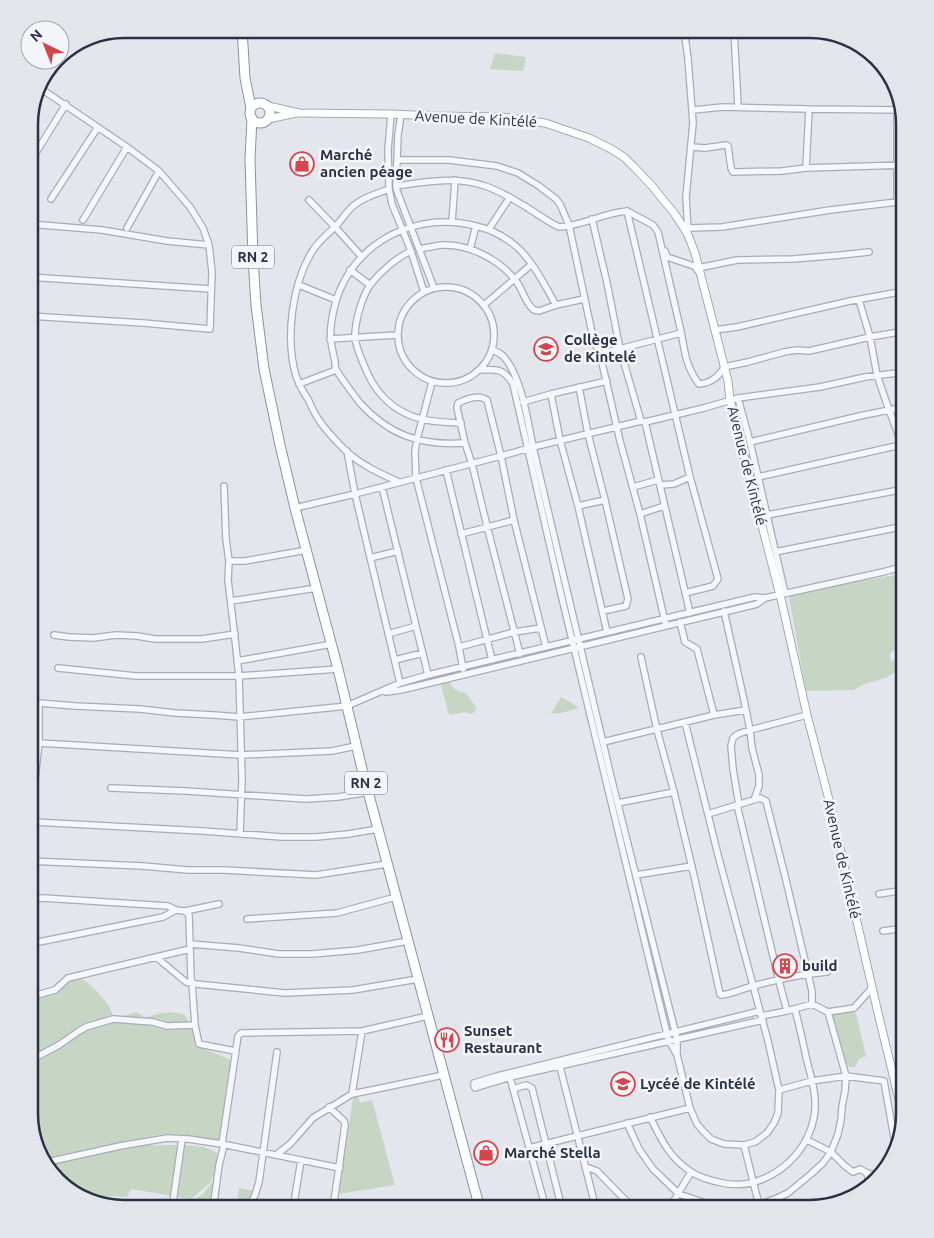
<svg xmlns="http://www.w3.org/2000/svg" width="934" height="1238" viewBox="0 0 934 1238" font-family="Ubuntu,sans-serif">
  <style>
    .green { fill: #c7d6c4 }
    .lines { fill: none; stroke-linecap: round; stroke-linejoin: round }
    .minor-casing { stroke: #a8acb7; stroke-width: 8 }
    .major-casing { stroke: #a2a9b8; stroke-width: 9 }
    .highway-casing { stroke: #8a92a3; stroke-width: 11 }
    .minor { stroke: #f6f7fa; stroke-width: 5.5 }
    .major { stroke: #fff; stroke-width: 7 }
    .highway { stroke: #fff; stroke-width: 9 }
    .labels { text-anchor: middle; stroke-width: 5; stroke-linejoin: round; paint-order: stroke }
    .shield { fill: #f3f5f9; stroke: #666c7b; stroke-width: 1 }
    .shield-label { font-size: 14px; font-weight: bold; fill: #2a3145 }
    .street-label { font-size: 15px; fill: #2a3145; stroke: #f3f5f9 }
    .poi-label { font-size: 15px; font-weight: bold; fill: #2a3145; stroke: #f3f5f9; text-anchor: start }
    .rim { fill: none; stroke: #2a3145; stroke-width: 2.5 }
  </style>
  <rect width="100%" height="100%" fill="#e3e6ec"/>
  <path class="green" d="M495 53 526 57 523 71 490 69Z
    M901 574 905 599V643L890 653 891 662 898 657 903 667 886 678 862 685 854 690 806 691 789 597 801 592Z
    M29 661 37 706 29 704Z
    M445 679 449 680C452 689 457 692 466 693L476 707 475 712 470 714 465 712 449 715 441 686Z
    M561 697 570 702 579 708 561 713 551 714Z
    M81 978C92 985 110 1003 113 1016L101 1019 79 1029 60 1043 29 1060V999L42 995H54C63 985 67 981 81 978Z
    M848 1011 856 1013 866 1056 859 1059 855 1067H846L832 1015Z
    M136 1012 146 1018C158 1012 171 1010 185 1015L196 1038 194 1045 231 1060 222 1143 187 1135 164 1134 127 1141C134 1143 142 1145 150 1145 168 1146 203 1142 217 1153L216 1170 210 1183 191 1199 131 1189 127 1197 111 1196 109 1205 76 1197 45 1167 29 1115V1063L83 1029Z
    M358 1096 360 1103 372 1100 395 1185 339 1194 353 1097Z
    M218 1175 221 1177 219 1201 237 1205 239 1188 255 1191 247 1209H194L195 1199 203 1194Z"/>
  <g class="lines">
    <g class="minor-casing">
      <path id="minor" d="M684 29 688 59 693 123 686 197 688 231
        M734 29 738 107
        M693 110 723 107 809 109 901 110
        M391 114 388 150 389 189 392 204 411 251 424 292
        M401 115 398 135 396 186 397 191 434 288
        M692 147 705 148 726 145 728 146 731 168 733 172 782 171 806 168 905 165
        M397 160H449L497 166 518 173 539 186 556 199 560 204 569 225 594 342 600 354 620 441 640 514 666 626
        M29 164 66 104
        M806 168 809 109
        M396 186C425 182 457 176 485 186 498 190 511 198 523 205 535 212 546 221 559 227 582 226 603 213 627 211L690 477 718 579 713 586 685 593
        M389 189C376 194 361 198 351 208 345 214 340 222 334 228 326 235 319 241 313 250 292 283 285 338 296 376 299 384 303 392 308 399 311 406 314 413 319 420 326 431 337 442 346 451 361 465 381 474 399 482
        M51 199 98 127
        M309 200 335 227 362 257
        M627 211 653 225 658 232C665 263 672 293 679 323 685 346 683 363 699 384 710 383 719 377 724 367L748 362 784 352 797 350 809 351 870 337 905 331
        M592 219 607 283 620 349 641 421
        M83 220 127 147
        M452 222 455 180
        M29 224 102 230 167 241 209 245
        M127 228 159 171
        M688 228 722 227 830 210 897 202V97
        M489 229 510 197
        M419 249C426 248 434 246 442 245 469 244 499 259 516 281 523 290 525 303 534 310L539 311 556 305 584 299
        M470 249 476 226
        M411 251C396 258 380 272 370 285 362 297 355 321 355 336 355 346 363 363 367 372 374 389 388 405 405 413 422 422 442 422 461 423
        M665 251 667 257 694 266 699 272
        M698 268 737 260 793 259 841 255 869 252
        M350 270 370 285
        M29 277 211 289
        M299 285 336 300
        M398 335a48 48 0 1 1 96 0a48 48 0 1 1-96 0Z
        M859 300 870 337 877 375 889 410 902 444 905 456
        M484 305 532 264
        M29 316 143 323 210 329 212 272 209 245 203 228 190 207 159 171 127 147 37 86
        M715 330 737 327 850 301 905 291
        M330 339 397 335
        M492 349C495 351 499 353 502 355 521 373 528 422 533 447L612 781 677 1039V1055L690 1108 697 1124 703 1131 711 1139 724 1144 744 1145 755 1142 767 1133 774 1123 778 1113 779 1090 768 1041 718 855 685 722
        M600 354 681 333
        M479 370C496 369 504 368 513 384L560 590 667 1034 669 1041 677 1055
        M432 382 417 439 415 452 416 478 459 647 463 669
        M299 384 336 370
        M579 387 588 434 605 500 628 599 626 606 603 611
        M551 394 560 440 578 506 607 632
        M738 398 750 442 785 593
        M523 402 551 394 607 381
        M645 422 690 613
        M750 442 864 415 905 407
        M465 443C422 446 390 436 360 403 356 398 338 374 336 369 335 367 335 364 335 361 330 341 329 334 333 313 345 250 405 213 467 224 488 228 502 234 518 248 534 263 545 286 556 305
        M347 451 355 494 400 683
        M446 470 492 660
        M758 477 905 444
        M660 485 674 484 690 477
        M224 486 226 539 229 561 228 580 235 639 239 676 242 779 240 834
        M382 487 428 675
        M633 487 658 480
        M578 506 605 500
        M295 508 355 494 501 456 533 447 641 421 645 422 704 408 738 398 820 387 865 377 905 372
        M640 514 664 506
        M767 515 905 489
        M461 534 514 520
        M775 552 905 526
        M370 558 398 551
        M229 561H245L307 550
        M231 601 317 588
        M724 611 744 700 750 730 752 748 759 775V786L754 800
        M680 622 685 642 697 649 714 715
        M388 634 416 626
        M54 635 69 637 93 638 116 635 137 636 155 639H202L235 634
        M459 647 514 632 541 628
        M520 654 487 526 472 464 465 443 457 408 458 403C466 399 479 394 487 400L501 456 514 520 546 647
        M641 657 657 730 674 792 695 880 720 994 721 995C733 994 743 988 754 986 778 979 803 974 827 972
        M395 660 423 653
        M237 661 332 644
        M58 668 136 676H239L338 669
        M386 692 401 690 757 604 765 598
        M603 742 714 715 746 710
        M39 743 241 755 332 751 356 746
        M111 788 186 791 306 799 338 797 369 792
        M618 803 674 792
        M737 805 779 981 787 1011
        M739 805 733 769 731 746 733 738 738 734 750 730 807 715
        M708 814 760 798 766 801 785 876 812 991V1004
        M378 829 348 834 316 837H282L203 831 34 822 31 818V815L39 743V703L75 706 140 709 175 713 214 715 239 717 347 706 400 683 428 675 755 597 765 598 883 572 905 566
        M29 861 143 866 188 870H224L316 875 387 864
        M636 875 692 866
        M879 894 905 890
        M29 899 43 898 168 906 176 910 185 911 189 915 191 978 192 983 196 984 285 993 353 990 418 979
        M185 911 219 904
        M247 919 337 913 396 897
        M883 931 905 928
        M29 944 163 917 176 910
        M190 944 239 948 279 954H313L358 950 408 941
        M156 957 186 982 192 983 195 1025 199 1044 235 1051
        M899 966 905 965
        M29 997 55 990 68 978 190 949
        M760 1011 497 1076 474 1083V1086L475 1088 510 1077 763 1020
        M761 1016 787 1011 812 1004 828 1012 854 1008 872 988
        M29 1061 59 1045 79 1031 86 1027 113 1019 153 1022 167 1026 195 1025
        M559 1063 596 1209
        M509 1074 546 1209
        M513 1089 526 1085 532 1088 562 1209
        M779 1090 812 1081 846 1076 884 1081 896 1149
        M352 1094 362 1031
        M329 1107 344 1121 345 1125 333 1209
        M650 1117C661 1139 669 1157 690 1171 698 1177 709 1180 718 1182 729 1185 741 1185 752 1183 756 1182 759 1180 763 1179 789 1168 809 1145 814 1117 818 1098 811 1077 806 1057 803 1041 799 1025 795 1009
        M627 1123 639 1149 653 1169 679 1194 717 1207 733 1209 759 1205 777 1198 788 1193 811 1174 823 1163 831 1152 838 1134 841 1120 842 1107 845 1091 846 1076 828 1012
        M807 1140 831 1152 845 1166 853 1172 860 1169 867 1173 879 1176
        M222 1144 238 1036 241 1033 362 1031 428 1016
        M744 1145 760 1209
        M529 1148 690 1108
        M276 1155 290 1144 313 1118 352 1094 396 1085 443 1075
        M43 1163 120 1146 167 1138 188 1139 222 1144 340 1168
        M586 1167 597 1171 634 1209
        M847 1198C853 1192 862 1189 869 1183L867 1173
        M172 1209 182 1139
        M213 1209 219 1165 224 1145
        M248 1209 255 1195 259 1182 277 1052
        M293 1209 301 1160
        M669 1209 691 1172"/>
    </g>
    <g class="major-casing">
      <path id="major" d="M268 106 299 113 391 114 436 116 502 117 545 123 589 138 613 150 625 158 634 167 652 186 674 213 682 225 688 235 695 253 715 330 728 381 730 400 744 456 782 603 807 715 828 796 878 1013 904 1120
        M268 119 296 113"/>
    </g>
    <g class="highway-casing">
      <path id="highway" d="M242 29 245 78 251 108
        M250 113a10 10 0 1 1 20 0a10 10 0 1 1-20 0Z
        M252 118 250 159 253 258 256 305 264 369 280 445 295 508 338 669 363 773 480 1209"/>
    </g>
    <use href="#minor" class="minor"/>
    <use href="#major" class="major"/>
    <use href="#highway" class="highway"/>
  </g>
  <defs>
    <g id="shop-ring" transform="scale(1.25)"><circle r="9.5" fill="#f3f5f9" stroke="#d3464e" stroke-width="1.5"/><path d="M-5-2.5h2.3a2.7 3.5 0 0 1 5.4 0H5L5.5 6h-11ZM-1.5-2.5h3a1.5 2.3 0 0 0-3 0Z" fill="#d3464e"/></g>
    <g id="school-ring" transform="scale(1.25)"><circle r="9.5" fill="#f3f5f9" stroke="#d3464e" stroke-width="1.5"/><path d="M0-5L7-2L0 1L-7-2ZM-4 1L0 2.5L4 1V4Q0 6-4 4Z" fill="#d3464e"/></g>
    <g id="building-ring" transform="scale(1.25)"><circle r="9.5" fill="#f3f5f9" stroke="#d3464e" stroke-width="1.5"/><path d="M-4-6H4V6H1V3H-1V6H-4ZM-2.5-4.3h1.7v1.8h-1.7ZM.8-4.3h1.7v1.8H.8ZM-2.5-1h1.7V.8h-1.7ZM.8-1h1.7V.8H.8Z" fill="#d3464e"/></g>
    <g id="restaurant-ring" transform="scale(1.25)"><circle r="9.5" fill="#f3f5f9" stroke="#d3464e" stroke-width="1.5"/><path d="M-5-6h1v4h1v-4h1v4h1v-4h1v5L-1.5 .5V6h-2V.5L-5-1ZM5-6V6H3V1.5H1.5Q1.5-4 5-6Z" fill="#d3464e"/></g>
  </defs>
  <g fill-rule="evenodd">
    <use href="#shop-ring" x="302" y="164"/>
    <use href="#school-ring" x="546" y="349"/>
    <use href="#building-ring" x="785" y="966"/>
    <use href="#restaurant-ring" x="447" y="1040"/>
    <use href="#school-ring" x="623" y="1084"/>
    <use href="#shop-ring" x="486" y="1153"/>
  </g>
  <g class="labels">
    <g class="shield">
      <rect x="232" y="245.5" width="42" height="23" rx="4"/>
      <rect x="345" y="771.5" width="42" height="23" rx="4"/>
    </g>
    <g class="shield-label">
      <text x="253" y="262">RN 2</text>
      <text x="366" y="788">RN 2</text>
    </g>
    <g class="street-label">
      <text transform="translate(476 119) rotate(3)" y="5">Avenue de Kintélé</text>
      <text transform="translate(747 466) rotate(76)" y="5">Avenue de Kintélé</text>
      <text transform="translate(842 859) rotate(77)" y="5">Avenue de Kintélé</text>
    </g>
    <g class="poi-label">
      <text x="320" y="160">Marché<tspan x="320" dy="17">ancien péage</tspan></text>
      <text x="564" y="345">Collège<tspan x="564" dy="17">de Kintelé</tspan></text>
      <text x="802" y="971">build</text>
      <text x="464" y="1036">Sunset<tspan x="464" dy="17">Restaurant</tspan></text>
      <text x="640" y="1089">Lycéé de Kintélé</text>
      <text x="504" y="1158">Marché Stella</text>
    </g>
  </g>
  <path d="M0 0H934V1238H0ZM124 38H810A86 86 0 0 1 896 124V1114A86 86 0 0 1 810 1200H124A86 86 0 0 1 38 1114V124A86 86 0 0 1 124 38Z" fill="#e3e5eb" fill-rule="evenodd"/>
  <path class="rim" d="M124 38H810A86 86 0 0 1 896 124V1114A86 86 0 0 1 810 1200H124A86 86 0 0 1 38 1114V124A86 86 0 0 1 124 38Z"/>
  <g transform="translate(45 45) rotate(317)"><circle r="24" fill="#f3f5f9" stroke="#a3a7b1"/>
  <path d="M0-4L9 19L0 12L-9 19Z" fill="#d3464e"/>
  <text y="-8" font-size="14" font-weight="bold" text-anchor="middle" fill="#2a3145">N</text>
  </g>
</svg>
